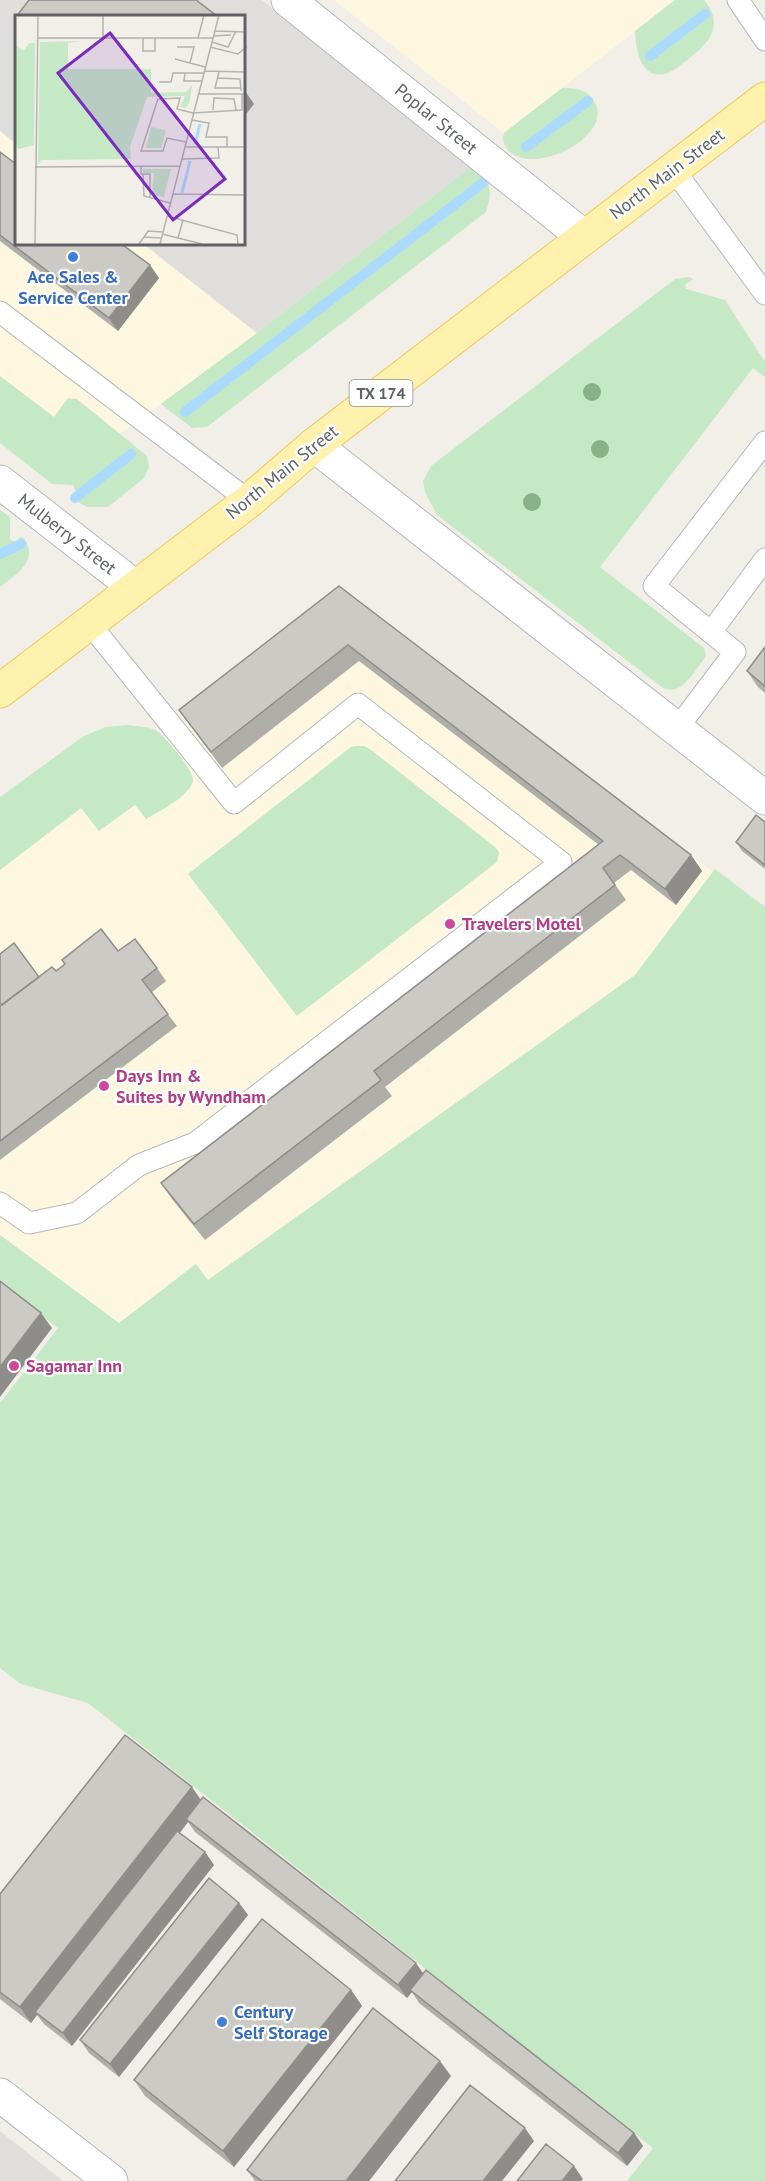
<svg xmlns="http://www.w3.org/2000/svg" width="765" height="2181" viewBox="0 0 765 2181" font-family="'PT Sans',sans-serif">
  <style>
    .commercial { fill: #fef7e0 }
    .industrial { fill: #e0deda }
    .green { fill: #c5e8c5 }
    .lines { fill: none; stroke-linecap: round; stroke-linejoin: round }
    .stream { stroke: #aadaff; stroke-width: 10 }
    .service-casing { stroke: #b5b8bc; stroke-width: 23 }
    .minor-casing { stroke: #b5b8bc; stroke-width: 35 }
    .primary-casing { stroke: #f2c960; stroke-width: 35 }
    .service { stroke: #fff; stroke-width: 21 }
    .minor { stroke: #fff; stroke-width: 33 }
    .primary { stroke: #fff2af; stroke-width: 33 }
    .tree { fill: #89b387 }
    .wall { fill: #afaea9 }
    .shaded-wall { fill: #8f8d8a }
    .building { fill: #cccac5; stroke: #8f8d8a; stroke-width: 1.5 }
    .shop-dot { fill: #3f7fe0; stroke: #fff; stroke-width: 2 }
    .hotel-dot { fill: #d1479c; stroke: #fff; stroke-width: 2 }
    .labels { text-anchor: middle; stroke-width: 4.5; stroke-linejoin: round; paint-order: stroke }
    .shield { fill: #fff; stroke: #8f9295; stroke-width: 1.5 }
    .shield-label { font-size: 16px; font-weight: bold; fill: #5f6368 }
    .street-label { font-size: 18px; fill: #5f6368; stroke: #fff }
    .shop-label { font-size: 18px; font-weight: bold; fill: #366cbe; stroke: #fff }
    .hotel-label { font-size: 18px; font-weight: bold; fill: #b23c85; stroke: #fff; text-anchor: start }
    .inset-river { fill: none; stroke: #aadaff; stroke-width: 3 }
    .inset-road { fill: none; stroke: #b3b3b1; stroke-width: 1.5 }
    .view { fill: #7b2cbf; fill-opacity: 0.15; stroke: #7b2cbf; stroke-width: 3 }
    .inset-edge { fill: none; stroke: #5f6368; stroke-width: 3 }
  </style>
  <rect width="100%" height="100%" fill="#f1efe8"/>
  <path class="commercial" d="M334 0H675L504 133Z
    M0 131 16 144V243H142L257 333 52 484 0 443Z
    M350 593 713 872 635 975 208 1280 195 1264 119 1324 0 1235V867Z"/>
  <path class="industrial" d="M0 0H262L471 167 257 333 142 243H243V16H16V144L0 131Z
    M0 2131 63 2181H0Z"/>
  <path class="green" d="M675 0H704C726 26 708 44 686 61 681 64 675 70 670 72 642 84 636 52 635 31Z
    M562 88C577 88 589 89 596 105 610 138 533 177 508 150 504 145 502 140 504 133Z
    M471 167C491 181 493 189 486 212L207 427 192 428 161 404 257 333Z
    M689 277 693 279 685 285 686 289 725 300 765 362V377L753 368 600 567 704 648 706 655 704 659C693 673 682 696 663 688L437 515 425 492 423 481 431 466 675 279Z
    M0 376 54 417 68 398 77 399 147 456 149 467 144 478 108 507H87L71 498 77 494 73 485 52 484 0 443Z
    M0 510 10 517V539L20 545 23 542 18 539 21 537 24 538C39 561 17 574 0 587Z
    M127 725C135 726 147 726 155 730 164 734 195 772 193 781 190 796 158 812 146 819L135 805 99 831 81 808 0 870V797L84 736 106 727Z
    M355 746H364L371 750 495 847 499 852 497 862 297 1016 188 874 351 747Z
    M715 869 765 907V2181H627L653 2148 88 1703 21 1684 0 1668V1403L58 1328 0 1284V1235L119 1323 196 1264 208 1280 635 975Z"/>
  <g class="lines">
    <path class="stream" d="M650 56 705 14
      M526 147 588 101
      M185 412 484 182
      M75 498 131 454
      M0 554 21 544"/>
    <g class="service-casing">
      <path id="service" d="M738 0 765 40
        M674 170 765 294
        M0 312 249 501
        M711 632 765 559
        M676 730 735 652 654 586 765 442
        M0 1203 29 1223 77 1213 139 1165 195 1143 561 862 358 704 234 803 89 623"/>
    </g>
    <g class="minor-casing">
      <path id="minor" d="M288 0 584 237
        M314 445 765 798
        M0 482 135 587
        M0 2095 111 2181"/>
    </g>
    <g class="primary-casing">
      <path id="primary" d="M0 691 249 501 314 445 765 99"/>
    </g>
    <use href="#service" class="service"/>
    <use href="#minor" class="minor"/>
    <use href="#primary" class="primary"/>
  </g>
  <g class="tree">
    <circle cx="592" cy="392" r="9"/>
    <circle cx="600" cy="449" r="9"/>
    <circle cx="532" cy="502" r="9"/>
  </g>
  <path class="wall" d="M0 152 159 278 118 331 0 241Z
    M339 586 691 855 702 871 676 905 631 870 614 883 626 900 385 1087 392 1096 205 1240 172 1199 161 1183 599 845 359 661 222 768 179 710Z
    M765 647V693L758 687 747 671Z
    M765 822V869L742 851 736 842Z
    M118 951 157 968 166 981 151 993 177 1026 0 1160V1006L39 977Z
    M201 1800 423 1973 634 2133 643 2146 627 2166 419 2003 412 1992 407 1998 195 1832 188 1822 180 1833 205 1852 214 1865 72 2046 44 2024 37 2015 31 2023 0 1999V1894Z
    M239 1903 248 1915 119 2077 89 2053 80 2040Z
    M351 1990 362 2006 234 2167 145 2096 134 2080Z
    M451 2076 369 2181H255L247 2170Z"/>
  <path class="shaded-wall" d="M243 41 247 47 243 53Z
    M243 88 254 104 243 118Z
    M150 265 159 278 118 331 109 318Z
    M691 855 702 871 676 905 665 889Z
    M41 1313 52 1328 0 1397V1367Z
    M192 1787 203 1803 186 1819 188 1822 38 2014 35 2012 37 2015 31 2023 20 2007Z
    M205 1852 214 1865 72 2046 63 2033Z
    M239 1903 248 1915 119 2077 110 2064Z
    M416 1963 425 1976 410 1990 412 1992 407 1998 398 1985Z
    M351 1990 362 2006 234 2167 223 2151Z
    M440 2061 451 2076 369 2181H346Z
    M525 2128 534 2141 502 2181H483Z
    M634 2133 643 2146 627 2166 618 2153Z
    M574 2166 583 2179 581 2181H562Z"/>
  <path class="building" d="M29 0H196L217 16 16 17Z
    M0 152 16 164V243H120L150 265 109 318 0 235Z
    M339 586 691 855 665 889 620 855 603 868 615 885 374 1071 381 1080 194 1224 161 1183 603 841 348 645 211 752 179 710Z
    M765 647V686L747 671Z
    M756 815 765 822V865L736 842Z
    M101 929 118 951 135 939 157 968 142 980 168 1014 0 1141V1006L52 967 56 971 65 964 62 960Z
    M14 943 39 977 2 1005 0 1003V954Z
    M0 1281 41 1313 0 1367Z
    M125 1735 192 1787 20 2007 0 1992V1894Z
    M203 1797 416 1963 398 1985 186 1819Z
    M177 1831 205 1852 63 2033 35 2012Z
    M209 1878 239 1903 110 2064 80 2040Z
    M262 1919 351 1990 223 2151 134 2080Z
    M426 1970 634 2133 618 2153 410 1990Z
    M373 2008 440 2061 346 2181H262L247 2170Z
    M470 2085 525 2128 483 2181H395Z
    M546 2144 574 2166 562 2181H517Z"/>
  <g class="shop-dot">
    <circle cx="73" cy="257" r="6"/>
    <circle cx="222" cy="2022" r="6"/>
  </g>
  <g class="hotel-dot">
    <circle cx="450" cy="924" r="6"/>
    <circle cx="104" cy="1086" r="6"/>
    <circle cx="14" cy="1366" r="6"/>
  </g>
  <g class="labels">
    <rect class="shield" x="349.5" y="380" width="63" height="26" rx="4.5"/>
    <g class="shield-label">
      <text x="381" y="399">TX 174</text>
    </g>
    <g class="street-label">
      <text transform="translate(436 119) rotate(39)" y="6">Poplar Street</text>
      <text transform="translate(667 174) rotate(-37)" y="6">North Main Street</text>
      <text transform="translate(282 472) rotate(-39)" y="6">North Main Street</text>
      <text transform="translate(67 534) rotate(38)" y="6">Mulberry Street</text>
    </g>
    <g class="shop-label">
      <text x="73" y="283">Ace Sales &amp;<tspan x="73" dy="21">Service Center</tspan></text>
      <text x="234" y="2018" text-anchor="start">Century<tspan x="234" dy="21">Self Storage</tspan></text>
    </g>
    <g class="hotel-label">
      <text x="462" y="930">Travelers Motel</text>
      <text x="116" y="1082">Days Inn &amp;<tspan x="116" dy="21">Suites by Wyndham</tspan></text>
      <text x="26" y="1372">Sagamar Inn</text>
    </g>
  </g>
  <g transform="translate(15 15)">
    <rect width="230" height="230" fill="#f1efe8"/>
    <path d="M65 26 53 28V54H136V78L171 77 177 70 174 89 170 93 165 92 170 81 132 82 115 132 116 144 26 145 23 150 25 27ZM15 28H20L19 130 4 134 0 131V29L8 36ZM136 112 151 115 146 133H131ZM127 154H156L149 182 137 180 139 158H128Z" fill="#c5e8c5"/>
    <path class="inset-river" d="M180 129 185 109M167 178 175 146"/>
    <path class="inset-road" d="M200 16 230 17M198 21 216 20M23 23H198M88 23V0M128 23V36H140V23M183 23 189 0M197 27 213 32 221 16M162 32H179L175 48M195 32 223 39 230 33M160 44 190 52M189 56 230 57M204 57 200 73H226M170 58 169 66H187M202 63 225 64 226 76M144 67H156L158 58H189M183 79H230M198 95 199 83 219 84 221 95M177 105 194 108 191 122H212V132M171 127 152 123 148 136H126L143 84 165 83 162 94 178 98 227 95V79M170 132H230M166 144 204 143 203 132M126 151V159H135V183M20 152 165 151M128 159 129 181 155 188M158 179 230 180M152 201 222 220 223 229M147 219 187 229M129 222 133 216 148 217M163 223 168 205M20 229 23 0M124 229 129 222 146 223M145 229 204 0"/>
    <path class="view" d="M95 18 210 164 158 205 43 58Z"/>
    <rect width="230" height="230" class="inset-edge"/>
  </g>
</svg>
